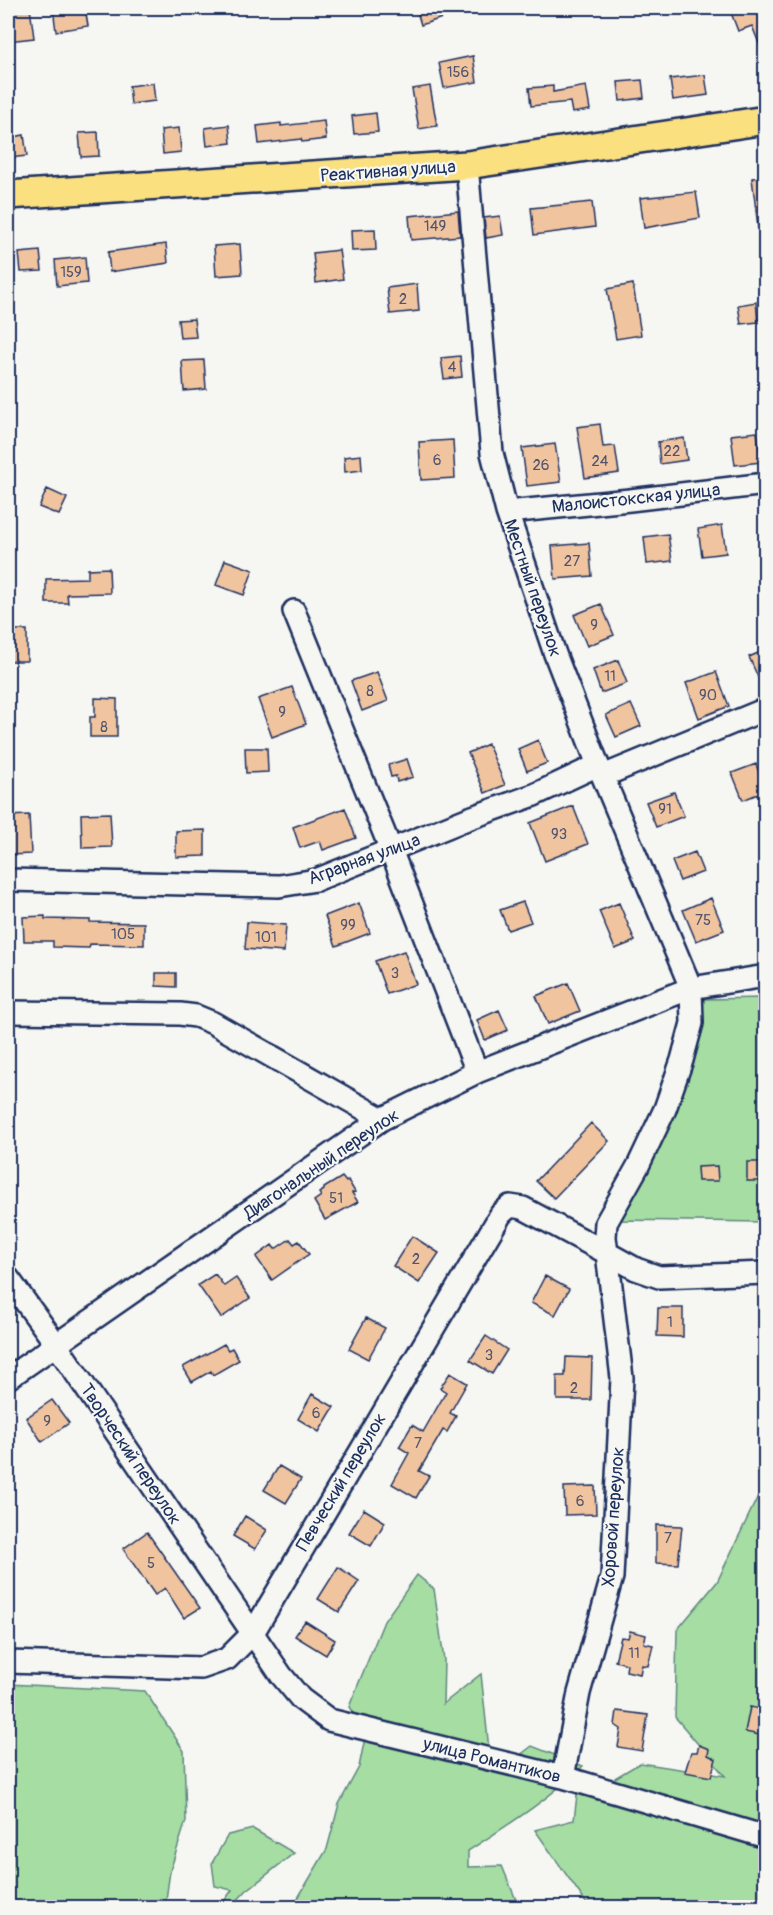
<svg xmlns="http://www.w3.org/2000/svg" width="773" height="1915" viewBox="0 0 773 1915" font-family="Pangolin,sans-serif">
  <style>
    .green { fill: #a5dda2; stroke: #608680; stroke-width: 1.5 }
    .building { fill: #f1c4a0; stroke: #1b2f5e; stroke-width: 1.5 }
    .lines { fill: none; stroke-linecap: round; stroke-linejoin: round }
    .minor-casing { stroke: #1b2f5e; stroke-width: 26 }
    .major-casing { stroke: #1b2f5e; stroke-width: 32 }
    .minor { stroke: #f6f6f2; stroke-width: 21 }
    .major { stroke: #fbe080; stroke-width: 27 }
    .labels { text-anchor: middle; stroke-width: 4.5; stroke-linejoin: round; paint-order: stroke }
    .number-label { font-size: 15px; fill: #50546e }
    .street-label { font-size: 18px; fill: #1b2f5e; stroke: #f6f6f2 }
  </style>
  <rect width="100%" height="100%" fill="#f6f6f2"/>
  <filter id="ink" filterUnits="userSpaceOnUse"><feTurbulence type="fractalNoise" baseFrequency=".0167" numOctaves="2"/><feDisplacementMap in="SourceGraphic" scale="12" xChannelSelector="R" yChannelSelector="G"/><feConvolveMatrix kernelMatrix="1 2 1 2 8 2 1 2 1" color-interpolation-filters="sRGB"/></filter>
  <g filter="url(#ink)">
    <path class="green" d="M765 998V1222L616 1220 669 1122 692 1067 704 999Z
      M759 1494 766 1500 765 1907H589L535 1830 574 1820 578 1787 610 1781 640 1763 725 1776 675 1717 677 1630 717 1582Z
      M417 1575 434 1589 444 1660 443 1704 481 1674 490 1759 503 1768 532 1746 583 1766C548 1800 508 1825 468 1851V1867L502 1866 519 1907 289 1908 298 1898 327 1849 339 1804 359 1767 366 1733 349 1707 384 1621Z
      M8 1684 145 1691 184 1751 186 1821 170 1871 165 1907H8Z
      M253 1829 294 1853 246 1891 231 1907H220L232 1890 215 1886 212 1863 228 1835Z"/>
    <path class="building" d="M30 8 34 38 8 41V9Z
      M53 8H85L88 26 56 31Z
      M416 8H438L442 18 421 25Z
      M737 8H761L765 21V58L752 26 738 31 730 10Z
      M473 56 477 82 444 88 439 63Z
      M705 75 708 95 673 100 670 79Z
      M642 80 644 98 620 101 618 82Z
      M153 83 155 101 131 104 129 86Z
      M430 86 437 126 419 129 412 89Z
      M553 86V92L586 86 590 110 572 113 570 102 531 106 529 88Z
      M376 113 378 132 354 134 352 116Z
      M324 121 326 139 302 142 301 139 259 144 257 126 281 123V126Z
      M229 125 231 143 207 146 205 128Z
      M179 128 181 152 163 154 161 130Z
      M98 132 99 156 81 157 79 133Z
      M24 135 27 156 8 158V138Z
      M765 177V227H758L752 178Z
      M696 192 700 218 644 228 640 198Z
      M592 202 595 227 534 235 531 208Z
      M458 211 460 236 411 240 409 216Z
      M500 216 503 235 486 238 484 218Z
      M375 229 376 250 352 251 351 230Z
      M166 244 168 263 110 272 108 252Z
      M240 244 242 274 216 276 214 246Z
      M339 250 343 279 316 283 313 253Z
      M40 251 42 271 21 272 19 253Z
      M85 257 87 283 57 286 55 260Z
      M417 284 419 311 390 314 387 288Z
      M633 284 641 335 616 339 607 289Z
      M756 302 758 322 741 324 738 305Z
      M194 319 196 337 180 338 178 320Z
      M460 356 462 377 444 379 441 358Z
      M204 360 206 389 184 391 182 361Z
      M600 424 603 447 615 446 619 473 585 478 577 427Z
      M757 432 761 462 735 465 731 435Z
      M684 438 687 460 660 464 658 442Z
      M453 440 455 478 421 480 419 442Z
      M555 444 561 482 527 486 522 448Z
      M361 455 362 470 345 472 344 457Z
      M47 489 67 498 59 515 39 507Z
      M722 525 726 553 702 556 698 529Z
      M668 534 672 561 647 564 644 537Z
      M589 543 592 576 555 579 552 546Z
      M225 560 253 570 244 595 216 585Z
      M109 568 110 593 67 594 68 603H46V579L88 578V569Z
      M601 604 614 635 587 646 574 615Z
      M8 630H27V661H8Z
      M765 650V693L749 657Z
      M618 660 627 683 601 693 593 670Z
      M377 672 388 701 362 711 351 681Z
      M716 672 729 706 699 718 686 683Z
      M292 687 306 724 272 737 258 699Z
      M95 698 117 699V737H90V717H95Z
      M631 704 641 726 616 737 606 715Z
      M538 740 547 763 527 771 518 749Z
      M488 744 505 785 485 793 468 753Z
      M245 748H267L268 772 246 773Z
      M407 759 413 777 397 782 396 776 391 777 388 765Z
      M756 764 765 791 743 800 732 773Z
      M674 792 684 816 656 827 646 802Z
      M573 806 588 844 545 861 530 823Z
      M345 808 356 838 323 850 320 841 300 848 293 827Z
      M110 813 112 847 82 848 81 814Z
      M29 815 31 854 8 855V816Z
      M205 830V856L176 857V831Z
      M695 852 703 872 680 881 672 861Z
      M711 898 724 930 696 941 683 910Z
      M523 902 531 922 508 930 500 910Z
      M359 903 370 933 336 946 325 916Z
      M619 903 635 941 615 949 599 911Z
      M45 916V919L90 920V922L144 923V945L90 944 89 948 53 947V941H24L23 917Z
      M247 922 286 925 284 952 245 949Z
      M404 951 416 984 387 994 375 961Z
      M156 973H176V987L156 986Z
      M568 983 580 1011 548 1024 536 996Z
      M499 1010 508 1030 485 1040 477 1020Z
      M591 1123 609 1141 554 1198 536 1181Z
      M747 1162H765V1181H747Z
      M717 1166 718 1181H698L697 1167Z
      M342 1177 346 1182 348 1180 355 1192 352 1193 358 1202 325 1220 314 1201 321 1196 319 1193 324 1190V1188Z
      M412 1236 439 1253 419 1283 393 1266Z
      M290 1239 294 1244 299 1241 309 1254 272 1280 256 1257 272 1245 275 1249Z
      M215 1274 224 1286 236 1278 250 1298 221 1318 198 1285Z
      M545 1276 569 1289 555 1315 531 1303Z
      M658 1308H683V1337L657 1336Z
      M366 1318 385 1328 368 1359 349 1349Z
      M486 1336 507 1350 492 1374 470 1360Z
      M224 1344 228 1350 232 1348 239 1360 213 1375 211 1371 192 1382 183 1367Z
      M566 1357 592 1358 591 1400H557V1376H565Z
      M450 1373 467 1383 450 1413 456 1416 447 1432 443 1430 419 1471 429 1476 416 1498 392 1484 409 1453 399 1447 412 1425 423 1432 446 1392 440 1388Z
      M312 1394 334 1407 319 1432 298 1419Z
      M52 1400 69 1423 42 1442 26 1418Z
      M279 1466 301 1479 286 1503 264 1490Z
      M595 1486 596 1514 565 1515 564 1487Z
      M364 1509 385 1522 371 1546 349 1533Z
      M245 1516 267 1530 255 1549 233 1536Z
      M656 1525 682 1526 678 1564 656 1563Z
      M147 1532 200 1608 184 1618 165 1588 155 1595 123 1549Z
      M338 1567 359 1581 339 1612 318 1599Z
      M305 1621 335 1640 326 1655 295 1636Z
      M630 1631 646 1635 644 1643 653 1645 648 1666 642 1665 640 1674 626 1671 627 1664 615 1661 621 1637 628 1638Z
      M750 1707 765 1710V1736L745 1732Z
      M617 1711 648 1715 642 1751 618 1747 621 1729 615 1725Z
      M699 1745 709 1749 708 1755 716 1759 711 1777 685 1772 691 1752H697Z"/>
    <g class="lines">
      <g class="minor-casing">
        <path id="minor" d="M467 165 492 453 507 512 555 654 598 765 691 988 692 1023 682 1060 665 1109 638 1166 606 1223 605 1237 607 1253 636 1269 659 1277 766 1273
          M507 512 630 500 766 484
          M294 611 391 850 477 1072
          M603 776 766 709
          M8 880 279 886 316 880 467 819 534 795 598 765
          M8 1012 180 1014 196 1016 213 1023 382 1119
          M8 1278 56 1344 281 1675 301 1699 329 1720 563 1777 766 1837
          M8 1378 382 1119 477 1072 691 988 766 976
          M8 1662 201 1668 227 1659 253 1633 501 1214 510 1206 523 1208 607 1253 622 1378 612 1577 579 1693 563 1777"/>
      </g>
      <g class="major-casing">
        <path id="major" d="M8 195 467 165 766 120"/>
      </g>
      <use href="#minor" class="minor"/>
      <use href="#major" class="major"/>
    </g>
  </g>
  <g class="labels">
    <g class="number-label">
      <text x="458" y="77">156</text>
      <text x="435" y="231">149</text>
      <text x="71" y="277">159</text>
      <text x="403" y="304">2</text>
      <text x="452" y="372">4</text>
      <text x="672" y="456">22</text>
      <text x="437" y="465">6</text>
      <text x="600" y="466">24</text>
      <text x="541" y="470">26</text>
      <text x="572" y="566">27</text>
      <text x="594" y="630">9</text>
      <text x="610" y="681">11</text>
      <text x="370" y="696">8</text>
      <text x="708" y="700">90</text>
      <text x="282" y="717">9</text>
      <text x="104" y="732">8</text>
      <text x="665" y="814">91</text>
      <text x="559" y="839">93</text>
      <text x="703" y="925">75</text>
      <text x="348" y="930">99</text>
      <text x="123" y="939">105</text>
      <text x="266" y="942">101</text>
      <text x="395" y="978">3</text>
      <text x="336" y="1203">51</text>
      <text x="416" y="1264">2</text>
      <text x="670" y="1327">1</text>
      <text x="489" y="1360">3</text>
      <text x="574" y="1393">2</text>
      <text x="316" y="1418">6</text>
      <text x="47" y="1426">9</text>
      <text x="418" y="1448">7</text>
      <text x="580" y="1506">6</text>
      <text x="668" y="1543">7</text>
      <text x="151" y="1568">5</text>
      <text x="634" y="1658">11</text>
    </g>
    <g class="street-label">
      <text transform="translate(388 171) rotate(-4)" y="6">Реактивная улица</text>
      <text transform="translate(636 498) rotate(-6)" y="6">Малоистокская улица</text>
      <text transform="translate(533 588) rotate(71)" y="6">Местный переулок</text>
      <text transform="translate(364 859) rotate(-20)" y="6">Аграрная улица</text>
      <text transform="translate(321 1164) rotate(-34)" y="6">Диагональный переулок</text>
      <text transform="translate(131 1454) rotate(56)" y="6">Творческий переулок</text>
      <text transform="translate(341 1482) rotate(-59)" y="6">Певческий переулок</text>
      <text transform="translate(613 1517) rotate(-86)" y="6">Хоровой переулок</text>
      <text transform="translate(492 1760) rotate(14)" y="6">улица Романтиков</text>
    </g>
  </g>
  <rect width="773" height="1915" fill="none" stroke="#f6f6f2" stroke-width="30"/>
  <rect x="15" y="15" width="743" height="1885" fill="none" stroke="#1b2f5e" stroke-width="2" filter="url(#ink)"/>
</svg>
